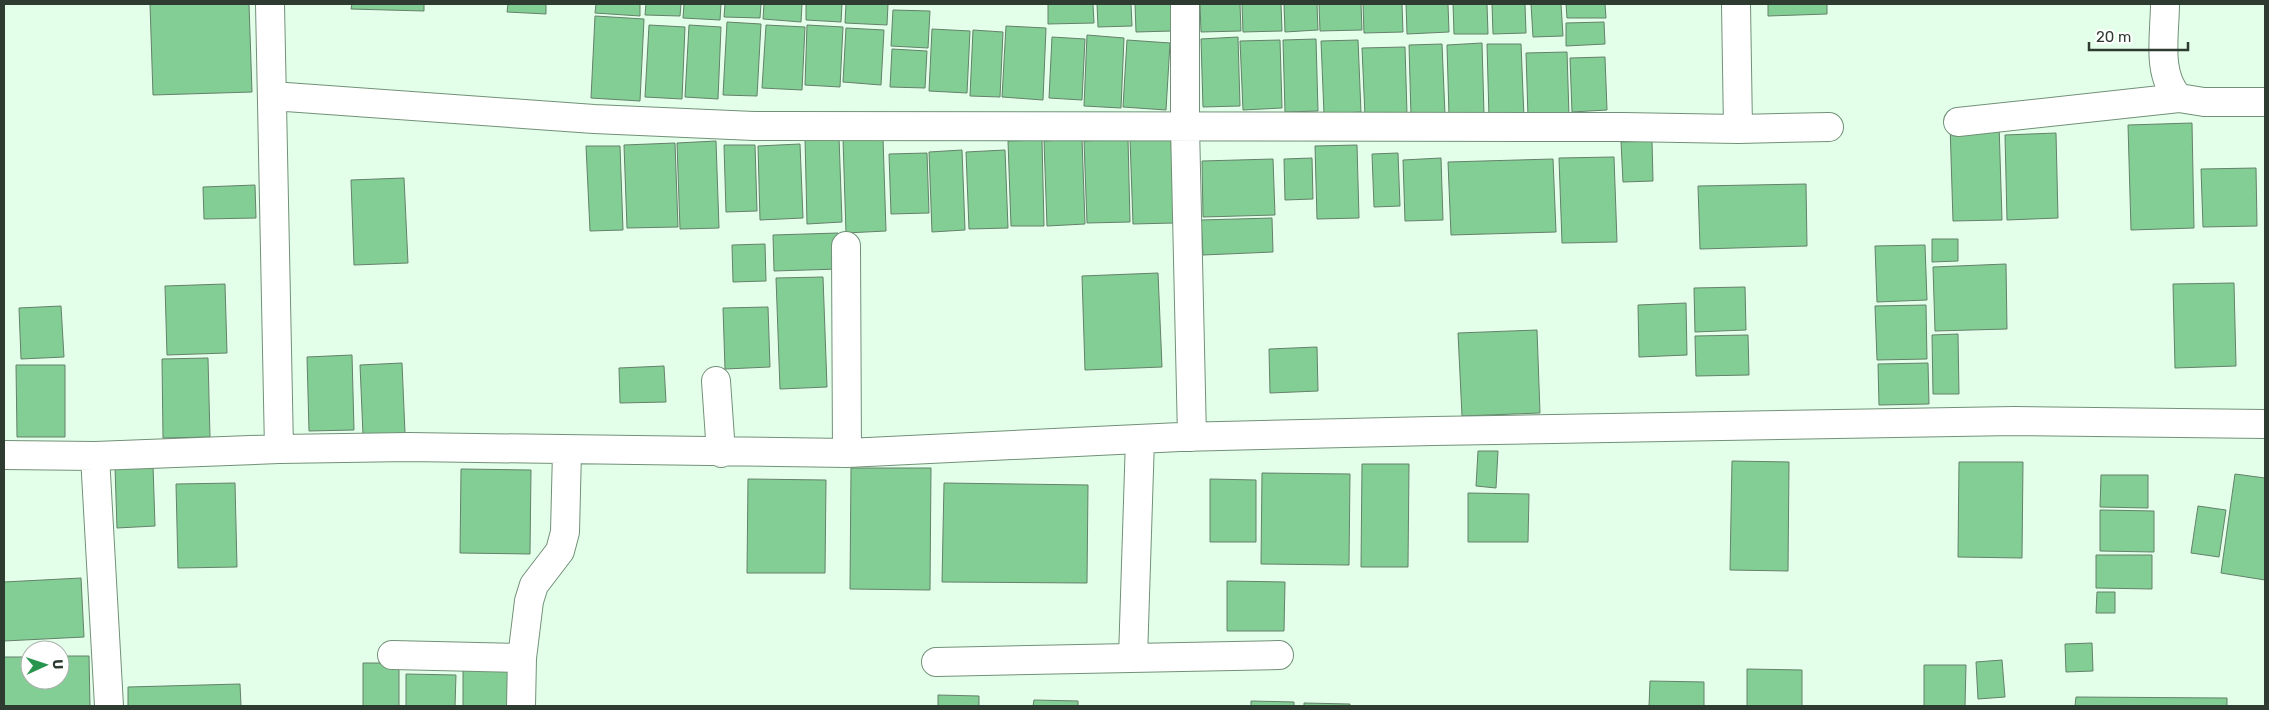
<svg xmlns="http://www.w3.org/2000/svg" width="2269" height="710" viewBox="0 0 2269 710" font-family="Rubik,sans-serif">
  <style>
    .building { fill: #82ce94; stroke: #64816a }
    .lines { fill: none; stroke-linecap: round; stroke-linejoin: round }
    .minor-casing { stroke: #729078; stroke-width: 30 }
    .minor { stroke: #fff; stroke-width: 28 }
  </style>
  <rect width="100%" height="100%" fill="#e4ffe9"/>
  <path class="building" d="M150 4H249L252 92 153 95Z
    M352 4H424V11L351 9Z
    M508 4H546V14L507 12Z
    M596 4H640V16L595 13Z
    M646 4H681L680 16 645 15Z
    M684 4H721L720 20 683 18Z
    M725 4H761L760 18 724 17Z
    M764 4H802L801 22 763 19Z
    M806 4H842L841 22 806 20Z
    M846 4H888L887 25 845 23Z
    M1048 4H1093L1094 23 1048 24Z
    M1097 4H1131L1132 26 1098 27Z
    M1135 4H1172L1173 31 1136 32Z
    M1200 4H1240L1241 31 1201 32Z
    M1242 4H1281L1282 31 1243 32Z
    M1284 4H1317L1318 30 1285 32Z
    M1319 4H1361L1362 30 1320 31Z
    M1363 4H1402L1403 32 1364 33Z
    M1406 4H1448L1449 32 1407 34Z
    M1453 4H1487L1488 34H1454Z
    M1492 4H1525L1526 33 1493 34Z
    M1531 4H1561L1563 36 1533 37Z
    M1566 4H1605L1606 18H1567Z
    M1768 4H1827V14L1768 16Z
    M893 10 930 11 928 48 891 46Z
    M595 16 644 19 640 101 591 98Z
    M727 22 761 24 757 96 723 95Z
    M1604 22 1605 44 1566 46V23Z
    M649 25 685 27 682 99 645 97Z
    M689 25 721 27 718 99 685 97Z
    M766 25 805 27 802 90 762 88Z
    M807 25 843 27 840 87 805 85Z
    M1006 26 1046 28 1043 100 1002 97Z
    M846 28 884 30 881 85 843 82Z
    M932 29 970 31 967 93 929 91Z
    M973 30 1003 32 1000 97 970 96Z
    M1087 35 1124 38 1121 108 1084 106Z
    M1052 37 1085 39 1082 100 1049 98Z
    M1238 37 1240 106 1203 107 1201 39Z
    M1316 39 1318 111 1285 112 1283 40Z
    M1127 40 1170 43 1166 110 1123 107Z
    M1280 40 1282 108 1243 110 1240 41Z
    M1358 40 1361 112 1324 114 1321 41Z
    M1482 43 1484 115 1449 116 1447 45Z
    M1442 44 1445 115 1411 116 1409 45Z
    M1487 44H1521L1524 118H1489Z
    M1405 47 1407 114 1365 116 1362 48Z
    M892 49 927 51 925 88 890 87Z
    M1567 52 1569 116 1528 117 1526 53Z
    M1605 57 1607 110 1572 112 1570 58Z
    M2192 123 2194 228 2131 230 2128 125Z
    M1999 124 2002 220 1953 221 1950 125Z
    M2056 133 2058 218 2007 220 2005 135Z
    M839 137 842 222 807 224 805 138Z
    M883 138 886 231 846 233 843 139Z
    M1171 138 1174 223 1133 224 1130 139Z
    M1082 139 1085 224 1047 226 1044 141Z
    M1128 139 1130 222 1087 223 1084 141Z
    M1042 140 1044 226H1011L1008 141Z
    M716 141 719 228 680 229 677 143Z
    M1652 141 1653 181 1623 182 1621 142Z
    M675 143 678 227 627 228 624 145Z
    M800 144 803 218 760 220 758 146Z
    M724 145H755L757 211 726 212Z
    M1357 145 1359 218 1317 219 1315 146Z
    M586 146H620L623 230 590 231Z
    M962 150 965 230 932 232 929 152Z
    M1005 150 1008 228 969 229 966 152Z
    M927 153 929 213 891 214 889 154Z
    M1398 153 1400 206 1374 207 1372 154Z
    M1614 157 1617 242 1562 243 1559 158Z
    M1312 158 1313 199 1285 200 1284 159Z
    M1441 158 1443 220 1405 221 1403 160Z
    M1273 159 1275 215 1203 217 1202 161Z
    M1553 159 1556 232 1451 235 1448 162Z
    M2256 168 2257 226 2203 227 2201 169Z
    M404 178 408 263 354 265 351 180Z
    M1806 184 1807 246 1700 249 1698 186Z
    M255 185 256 218 204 219 203 187Z
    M1272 218 1273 252 1203 255 1201 220Z
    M838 233 839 269 774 271 773 235Z
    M1932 239H1958V261L1932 262Z
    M765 244 766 281 733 282 732 245Z
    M1925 245 1927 300 1877 302 1875 246Z
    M2006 264 2007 329 1935 331 1933 267Z
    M1158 273 1162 367 1085 370 1082 276Z
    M823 277 827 387 780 389 776 278Z
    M2234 283 2236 366 2175 368 2173 284Z
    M225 284 227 353 167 355 165 286Z
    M1745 287 1746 330 1695 332 1694 288Z
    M1686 303 1687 355 1639 357 1638 305Z
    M1926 305 1927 359 1877 360 1875 306Z
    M61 306 64 357 21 359 19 308Z
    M768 307 770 367 725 369 723 308Z
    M1537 330 1540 413 1462 416 1458 333Z
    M1958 334 1959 394H1933L1932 335Z
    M1748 335 1749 375 1696 376 1695 336Z
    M1317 347 1318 391 1270 393 1269 349Z
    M352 355 354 430 309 431 307 357Z
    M208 358 210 437 163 438 162 359Z
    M402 363 405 433 363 435 360 365Z
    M1928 363 1929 404 1879 405 1878 364Z
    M16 365H65V437H17Z
    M664 366 666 402 620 403 619 368Z
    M1478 451H1498L1496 488 1476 486Z
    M1732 461 1789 462 1788 571 1730 570Z
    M1959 462H2023L2022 558 1958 557Z
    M1362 464H1409L1408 567H1361Z
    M153 465 155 526 117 528 115 467Z
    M851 468H931L930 590 850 589Z
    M461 469 531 470 530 554 460 553Z
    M1262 473 1350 474 1349 565 1261 564Z
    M2235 474 2265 478V580L2221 573Z
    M2101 475H2148V508L2100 507Z
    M748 479 826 480 825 573H747Z
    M1210 479 1256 480V542H1210Z
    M235 483 237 567 178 568 176 484Z
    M944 483 1088 485 1087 583 942 582Z
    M1468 493 1529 494 1528 542H1468Z
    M2198 506 2226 510 2219 557 2191 553Z
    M2100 510 2154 511V552L2100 551Z
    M2096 555H2152V589L2096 588Z
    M81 578 84 637 4 641V582Z
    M1227 581 1285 582 1284 631H1227Z
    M2097 592H2115V613H2096Z
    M2092 643 2093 671 2066 672 2065 644Z
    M60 656H89L90 706H4V657H30V680H60Z
    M2002 660 2005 697 1978 699 1976 662Z
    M363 663H399V706H363Z
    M463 665 517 666V706H463Z
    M1924 665H1966L1965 706H1924Z
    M1747 669 1802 670V706H1747Z
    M406 674 456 675 455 706H406Z
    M1650 681 1704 682V706H1649Z
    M240 684 241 706H128V687Z
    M938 695 979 696V706H938Z
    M2076 697 2227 698V706H2075Z
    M1034 700 1078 701V706H1033Z
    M1251 701 1294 702V706H1251Z
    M1304 703 1350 704V706H1304Z"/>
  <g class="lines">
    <g class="minor-casing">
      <path id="minor" d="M270 4 279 449
        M1185 4V126L1192 437
        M1736 4 1738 129
        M2165 4C2165 34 2156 75 2179 98
        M272 96 594 119 754 126 1623 127 1738 129 1829 127
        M1958 122 2179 98 2204 102H2265
        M846 246 847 453
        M716 381 721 453
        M4 455 95 456 279 449 409 447 847 453 1180 437 1433 431 2014 421 2265 424
        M95 456 109 706
        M392 655 522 658
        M1133 658 1140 439
        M936 662 1279 655
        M521 706 522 658 529 601 534 585 560 551 565 532 567 451"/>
    </g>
    <use href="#minor" class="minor"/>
  </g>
  <rect width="2269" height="710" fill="none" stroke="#2e3b31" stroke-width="10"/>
  <g transform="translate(45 665) rotate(87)"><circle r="24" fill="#ffffff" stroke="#abb1ad"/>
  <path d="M0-4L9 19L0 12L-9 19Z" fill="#27954e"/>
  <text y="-8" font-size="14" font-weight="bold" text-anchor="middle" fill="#2e3b31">U</text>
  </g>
  <path d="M2089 42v8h99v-8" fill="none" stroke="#2e3b31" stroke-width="2.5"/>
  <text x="2096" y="42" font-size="15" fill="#2e3b31" stroke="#ffffff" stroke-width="4" paint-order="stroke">20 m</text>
</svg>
